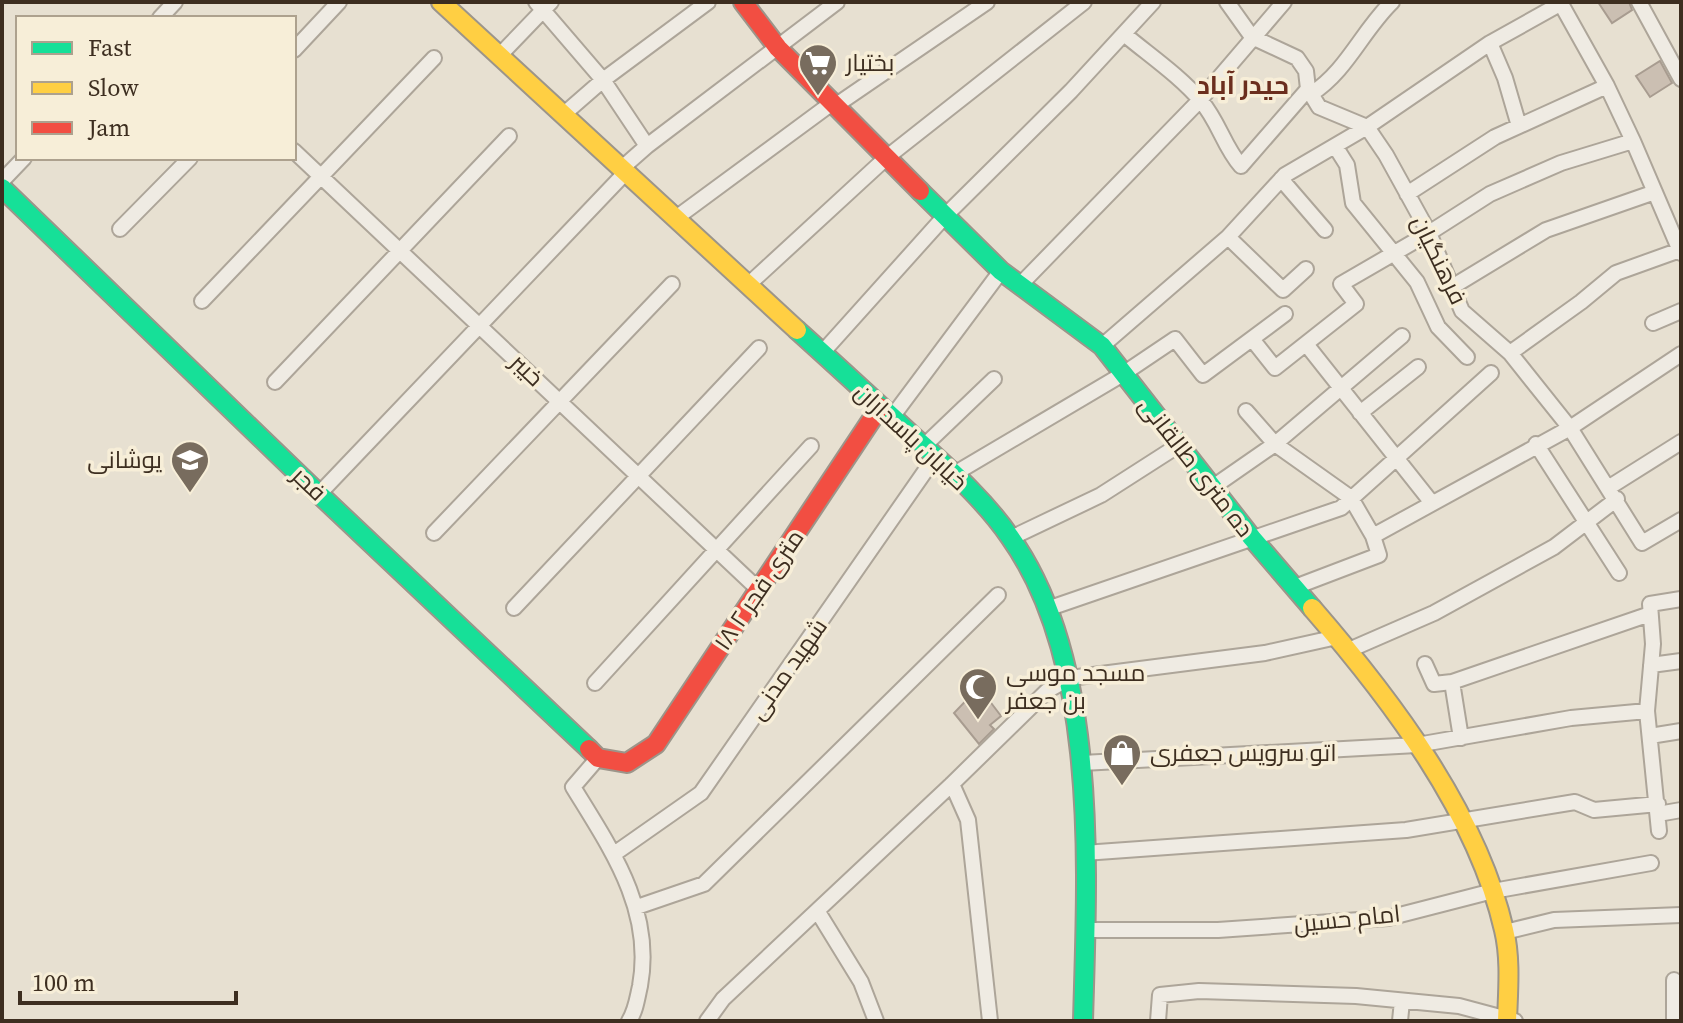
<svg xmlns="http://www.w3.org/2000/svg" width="1683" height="1023" viewBox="0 0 1683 1023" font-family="'Source Serif 4',Cairo,serif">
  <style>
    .building { fill: #cbbfb2; stroke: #a89c90; stroke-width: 2 }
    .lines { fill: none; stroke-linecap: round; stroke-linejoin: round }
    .street-casing { stroke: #ada599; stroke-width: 18 }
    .fast-casing { stroke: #9c958a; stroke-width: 22 }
    .slow-casing { stroke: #9c958a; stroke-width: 22 }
    .jam-casing { stroke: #9c958a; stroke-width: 22 }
    .street { stroke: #efebe3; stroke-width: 14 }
    .fast { stroke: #16e098; stroke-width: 18 }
    .slow { stroke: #ffcf43; stroke-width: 18 }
    .jam { stroke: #f24e42; stroke-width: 18 }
    .labels { text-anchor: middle; stroke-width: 7; stroke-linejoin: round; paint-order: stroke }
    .poi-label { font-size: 24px; fill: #3d2e20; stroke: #f7eed8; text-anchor: start }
    .street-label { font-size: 24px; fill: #3d2e20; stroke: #f7eed8 }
    .neighbourhood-label { font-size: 26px; font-weight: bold; fill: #6b2e1e; stroke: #f7eed8 }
  </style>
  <rect width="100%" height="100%" fill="#e7e0d1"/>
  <path class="building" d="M1598 2H1629L1632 10 1612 23Z
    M1660 61 1672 83 1650 97 1636 76Z
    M979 687 1001 716 990 725 994 729 979 744 954 713Z"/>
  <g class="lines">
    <g class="street-casing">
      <path id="street" d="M536 2 603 80 647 146
        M1227 2 1252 37 1297 58 1306 71 1308 89 1319 107 1367 127 1386 155 1429 233 1462 311 1510 353 1570 428 1642 543 1681 520
        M1560 2 1607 86 1633 141 1681 253
        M1639 2 1681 79
        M160 18 175 2
        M1124 34C1149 55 1180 76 1201 101 1219 122 1224 147 1241 166L1308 89
        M1490 43 1505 78 1519 126
        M294 50 339 2
        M500 55 551 2
        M1311 94C1347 71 1362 31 1392 2
        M835 106 987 2
        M564 114 603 80 708 2
        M1335 146 1347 165 1353 203 1417 282 1438 327 1467 357
        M294 151 759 590
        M622 168 647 146 837 2
        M1281 179 1325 230
        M2 181 24 158
        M1407 194 1495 137 1607 86
        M676 218 832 103
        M120 229 190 158
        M1228 237 1283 290 1306 269
        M748 285 886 158 1084 2
        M1020 285 1200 100 1284 2
        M1452 287 1546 230 1655 192
        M202 301 434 58
        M1653 323 1681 311
        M1252 339 1275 368 1356 304 1341 284 1429 233 1490 194 1561 163 1633 141
        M1306 344 1432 503
        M1102 346 1228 237 1285 175 1367 127 1490 43 1560 4
        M822 353 945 216 1071 91 1153 2
        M1510 353 1581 302 1616 273 1680 250
        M275 382 509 136
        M1246 411 1275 444 1351 498 1373 536 1379 555 1295 587
        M1360 413 1418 367
        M892 417 1001 271
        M1536 444 1619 573
        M924 446 994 379
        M954 474 1123 374 1175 339 1203 375 1285 314
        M1213 487 1275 444 1402 336
        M1608 488 1681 442
        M319 494 626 172
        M434 533 672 284
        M1373 536 1570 428 1681 354
        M1011 538 1101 495 1179 445
        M514 608 759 348
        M1050 608 1341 508 1491 373
        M1349 650 1434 613 1554 547 1617 499
        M1425 664 1434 684 1452 682 1650 614
        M1651 665 1681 661
        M1452 682 1461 738
        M595 683 811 446
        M1650 736 1681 731
        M598 758 573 787C611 849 654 910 640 986 637 999 636 1010 629 1021
        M1082 763 1417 745 1571 718 1647 711
        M952 784 968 820 990 1021
        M1658 814 1681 810
        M1659 831 1647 711 1653 644 1650 604 1681 599
        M1084 853 1406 830 1575 802 1594 810 1658 804
        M614 854 701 793 935 457
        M637 907 704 884 998 595
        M818 912 861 982 876 1021
        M1086 930H1218L1388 918 1493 891 1651 863
        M1505 932 1554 920 1681 915
        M707 1021 723 999 952 784 1047 691 1070 678 1265 653 1337 637
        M1158 1021 1160 995 1199 991 1356 996 1459 1006 1515 1021
        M1400 1021 1402 1001
        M1674 1021V980"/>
    </g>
    <g class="fast-casing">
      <path id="fast" d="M2 188 319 494 589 749
        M920 191 1001 271 1102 346 1252 538 1312 608
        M797 330C836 365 875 401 914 437 948 468 984 499 1010 537 1100 663 1087 872 1083 1021"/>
    </g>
    <g class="slow-casing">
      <path id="slow" d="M441 2 797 330
        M1312 608C1390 698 1477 812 1504 930 1511 959 1508 991 1507 1021"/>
    </g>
    <g class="jam-casing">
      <path id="jam" d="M743 2 778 48 920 191
        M589 749 598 758 627 763 656 744 880 407"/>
    </g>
    <use href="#street" class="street"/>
    <use href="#fast" class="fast"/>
    <use href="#slow" class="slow"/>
    <use href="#jam" class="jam"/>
  </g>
  <defs>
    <g id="supermarket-pin" transform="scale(2)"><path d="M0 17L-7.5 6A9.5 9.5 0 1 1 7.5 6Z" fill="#786c5e" stroke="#f7eed8"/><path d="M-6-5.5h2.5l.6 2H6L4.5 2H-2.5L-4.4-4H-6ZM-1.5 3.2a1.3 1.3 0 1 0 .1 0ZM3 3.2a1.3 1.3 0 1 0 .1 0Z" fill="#fff"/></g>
    <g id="school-pin" transform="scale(2)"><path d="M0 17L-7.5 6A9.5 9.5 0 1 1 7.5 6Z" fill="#786c5e" stroke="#f7eed8"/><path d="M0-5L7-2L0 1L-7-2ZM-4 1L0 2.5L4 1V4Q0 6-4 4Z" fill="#fff"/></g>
    <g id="mosque-pin" transform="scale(2)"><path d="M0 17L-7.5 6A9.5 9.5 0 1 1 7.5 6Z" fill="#786c5e" stroke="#f7eed8"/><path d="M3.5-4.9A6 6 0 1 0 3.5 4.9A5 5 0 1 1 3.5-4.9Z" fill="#fff"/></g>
    <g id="shop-pin" transform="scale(2)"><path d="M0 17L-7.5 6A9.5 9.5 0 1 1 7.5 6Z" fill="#786c5e" stroke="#f7eed8"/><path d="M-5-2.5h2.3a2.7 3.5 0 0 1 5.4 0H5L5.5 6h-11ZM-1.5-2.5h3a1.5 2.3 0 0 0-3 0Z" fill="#fff"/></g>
  </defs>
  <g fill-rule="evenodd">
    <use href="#supermarket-pin" x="818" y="63"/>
    <use href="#school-pin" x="190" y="460"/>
    <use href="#mosque-pin" x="978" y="687"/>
    <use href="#shop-pin" x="1122" y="753"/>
  </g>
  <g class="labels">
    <g class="poi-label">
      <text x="846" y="71">بختیار</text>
      <text x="162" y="468" text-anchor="end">یوشانی</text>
      <text x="1006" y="681">مسجد موسی<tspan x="1006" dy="28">بن جعفر</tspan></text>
      <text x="1150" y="761">اتو سرویس جعفری</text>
    </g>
    <g class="street-label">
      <text transform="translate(1439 260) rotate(64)" y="8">فرهنگیان</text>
      <text transform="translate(527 370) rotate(44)" y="8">خیبر</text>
      <text transform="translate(911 437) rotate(43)" y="8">خیابان پاسداران</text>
      <text transform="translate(1196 467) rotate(52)" y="8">ده متری طالقانی</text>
      <text transform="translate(309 484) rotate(44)" y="8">فجر</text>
      <text transform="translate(759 590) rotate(-56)" y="8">۱۸ متری فجر ۲</text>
      <text transform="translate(788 669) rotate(-55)" y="8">شهید مدنی</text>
      <text transform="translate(1347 919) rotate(-6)" y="8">امام حسین</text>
    </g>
    <g class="neighbourhood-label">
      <text x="1243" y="94">حیدر آباد</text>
    </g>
  </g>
  <rect width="1683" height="1023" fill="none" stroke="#3d2e20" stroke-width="8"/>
  <rect x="16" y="16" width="280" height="144" fill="#f7eed8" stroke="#ada18e" stroke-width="2"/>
  <rect x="32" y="42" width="40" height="12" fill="#16e098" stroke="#ada18e" stroke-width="2"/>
  <text x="88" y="56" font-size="24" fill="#3d2e20">Fast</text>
  <rect x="32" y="82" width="40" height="12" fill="#ffcf43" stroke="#ada18e" stroke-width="2"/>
  <text x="88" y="96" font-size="24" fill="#3d2e20">Slow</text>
  <rect x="32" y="122" width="40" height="12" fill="#f24e42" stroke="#ada18e" stroke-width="2"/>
  <text x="88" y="136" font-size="24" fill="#3d2e20">Jam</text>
  <path d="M20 991v12h216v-12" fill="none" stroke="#3d2e20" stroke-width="4"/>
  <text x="32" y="991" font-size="24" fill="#3d2e20" stroke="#f7eed8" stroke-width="6" paint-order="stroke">100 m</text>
</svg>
